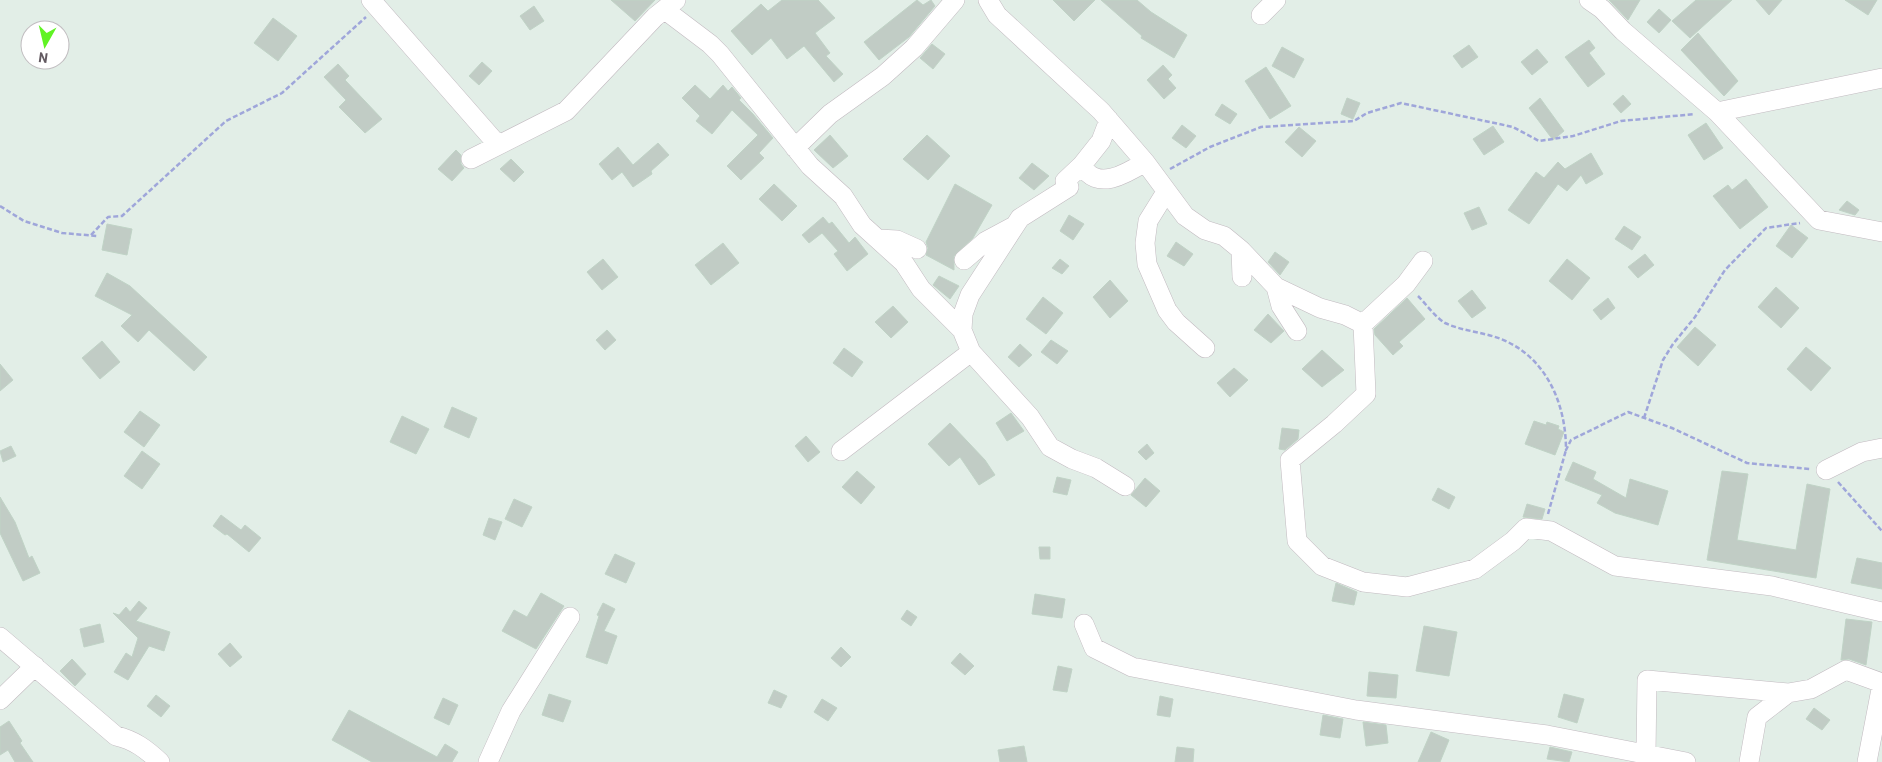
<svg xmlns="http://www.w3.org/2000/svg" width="1882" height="762" viewBox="0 0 1882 762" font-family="Barlow,sans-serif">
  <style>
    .building { fill: #c1ccc5; stroke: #c0d3c6 }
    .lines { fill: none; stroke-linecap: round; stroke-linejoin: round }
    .minor-casing { stroke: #c2bac0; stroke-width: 20 }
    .path { stroke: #9fa6da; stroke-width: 2.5; stroke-dasharray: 5 2.5; stroke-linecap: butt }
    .minor { stroke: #fff; stroke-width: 19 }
  </style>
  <rect width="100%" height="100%" fill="#e2eee7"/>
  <path class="building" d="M611 0H655L635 21Z
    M782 0H818L835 18 815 33 830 53 826 56 843 74 834 82 804 46 787 59 771 38 752 55 731 31 761 4 768 11Z
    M917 0 923 5 931 0 935 6 909 37 879 60 864 42Z
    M1053 0H1095L1074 21Z
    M1101 0H1137L1151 12 1187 35 1174 58 1141 38 1142 36Z
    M1609 0H1640L1628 20Z
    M1696 0H1732L1690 38 1672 21Z
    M1756 0H1782L1769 15Z
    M1845 0H1877L1868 15Z
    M534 6 544 21 530 30 520 16Z
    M1659 9 1671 20 1659 33 1647 22Z
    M273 18 297 36 278 61 254 43Z
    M1698 33 1738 81 1724 96 1681 50Z
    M1589 40 1595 48 1589 53 1605 74 1588 87 1565 57Z
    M932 44 945 54 933 69 920 58Z
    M1469 45 1478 57 1462 68 1453 56Z
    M1282 47 1304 59 1294 78 1272 66Z
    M1537 49 1548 62 1532 75 1521 62Z
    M482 62 492 71 479 85 469 76Z
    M338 64 349 76 345 80 382 119 365 133 339 107 346 100 324 77Z
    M1163 65 1172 75 1168 79 1176 88 1164 99 1147 80Z
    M1266 67 1291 106 1270 119 1245 81Z
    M695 85 710 99 723 85 728 91 732 87 741 98 739 100 753 114 773 138 759 153 764 158 741 180 727 166 758 135 732 110 712 134 696 121 700 116 682 98Z
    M1623 95 1631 104 1621 113 1613 104Z
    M1347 98 1360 103 1353 119 1341 114Z
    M1540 98 1564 131 1553 140 1529 108Z
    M1222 104 1237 114 1230 124 1215 115Z
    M1706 123 1723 148 1704 160 1688 135Z
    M1182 125 1196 136 1186 148 1172 138Z
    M1493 126 1504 142 1484 155 1473 139Z
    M1299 127 1316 141 1302 157 1285 142Z
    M830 135 848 156 833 168 814 150Z
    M927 135 950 156 928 180 903 159Z
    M658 143 669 155 651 171 652 174 633 187 622 172 612 180 599 164 618 147 633 165Z
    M456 150 461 155V164L464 168 452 181 438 169Z
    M1591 153 1603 174 1586 184 1581 175 1567 191 1558 184 1529 224 1508 210 1536 172 1544 178 1558 162 1565 169Z
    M511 159 524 172 514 182 500 169Z
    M1032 163 1049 176 1034 190 1019 178Z
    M1746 179 1768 207 1740 229 1713 196 1728 185 1732 190Z
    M774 184 797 206 782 221 759 199Z
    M955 184 992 205 973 238 954 256V270L926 255 928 248 926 242Z
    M1847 201 1859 210 1855 215 1839 210Z
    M1479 207 1487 224 1472 230 1464 213Z
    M1069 215 1084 224 1073 240 1060 231Z
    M823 217 829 224 832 222 849 243 855 237 868 254 847 271 834 254 838 251 822 233 809 243 802 235Z
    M107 224 132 229 127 255 102 250Z
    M1791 225 1808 238 1792 258 1776 246Z
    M1624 226 1641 237 1632 250 1615 239Z
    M1176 242 1193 254 1184 266 1167 256Z
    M723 243 739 263 711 285 695 265Z
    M1275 252 1289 262 1280 275 1268 262Z
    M1645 254 1654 265 1638 278 1628 267Z
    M603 259 618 277 602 290 587 272Z
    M1060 259 1069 266 1062 274 1052 268Z
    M1567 259 1590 278 1572 300 1549 281Z
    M107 273 130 286 207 357 194 371 149 330 138 342 121 326 132 315 95 296Z
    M939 276 959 286 950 299 933 285Z
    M1110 280 1128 301 1110 318 1093 297Z
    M1776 287 1799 308 1781 328 1758 307Z
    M1472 290 1486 308 1472 318 1458 301Z
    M1043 297 1063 313 1046 334 1026 319Z
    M1407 298 1425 319 1399 342 1403 346 1393 355 1375 335 1374 329Z
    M1608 298 1615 308 1601 320 1593 310Z
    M893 306 908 322 891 338 875 322Z
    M1268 314 1284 331 1271 343 1254 330Z
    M1695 327 1716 345 1698 366 1677 347Z
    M607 330 616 340 605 350 596 340Z
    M1051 340 1068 351 1057 364 1041 352Z
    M102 341 120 362 100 379 82 358Z
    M1020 344 1032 355 1019 367 1008 357Z
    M1806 347 1831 368 1811 391 1787 369Z
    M844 348 863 362 852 377 833 363Z
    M1322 350 1344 370 1322 387 1302 369Z
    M0 364 13 380 0 391Z
    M1234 368 1248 380 1230 397 1217 383Z
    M452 407 477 418 469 438 444 427Z
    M140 411 160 425 144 447 124 432Z
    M1011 413 1024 431 1007 441 996 423Z
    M402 416 429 429 416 454 390 442Z
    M1534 421 1546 425 1547 422 1559 426 1558 429 1564 432 1555 455 1525 444Z
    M950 423 985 460 995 475 979 485 960 457 949 466 928 444Z
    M1282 428 1299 430 1298 439 1285 450 1279 449Z
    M806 436 820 452 808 462 795 446Z
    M1147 444 1154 453 1146 460 1138 452Z
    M11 446 16 456 3 462 0 451Z
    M142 451 160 464 142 489 124 476Z
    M1573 462 1596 472 1593 479 1626 498 1630 479 1668 491 1658 525 1615 513 1597 503 1602 495 1565 480Z
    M857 471 875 487 861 504 842 487Z
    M1722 471 1748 474 1737 540 1796 550 1807 484 1830 489 1816 578 1707 560Z
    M1057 477 1071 480 1067 495 1053 492Z
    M1145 478 1160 491 1146 507 1131 495Z
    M1438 488 1455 497 1449 509 1432 500Z
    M0 497 15 522 29 558 32 556 40 573 23 581 0 533Z
    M514 499 532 507 522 527 505 519Z
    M1527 504 1545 509 1542 519 1523 517Z
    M221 515 241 530 245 525 261 538 249 552 227 534 225 535 213 526Z
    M489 518 502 522 495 540 483 535Z
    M1039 547H1050V559H1040Z
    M615 554 635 563 626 583 605 574Z
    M1857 558 1882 563V589L1851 583Z
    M1336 583 1357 592 1354 605 1332 601Z
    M541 593 564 606 536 649 502 631 514 610 527 617Z
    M1035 594 1065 599 1062 618 1032 614Z
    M139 601 147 608 136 621 170 632 164 651 149 646 128 680 114 672 126 653 132 657 138 638 113 613 119 615 126 607 130 612Z
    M603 603 615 609 604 631 617 636 607 664 586 657 599 616 597 615Z
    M907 610 917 617 911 626 901 619Z
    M1846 619 1872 622 1866 665 1849 659 1841 660Z
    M100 624 104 642 84 647 80 629Z
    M1424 626 1457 632 1449 676 1416 671Z
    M230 643 242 657 230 667 218 654Z
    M841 647 851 657 841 667 831 658Z
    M960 653 974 666 965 675 951 663Z
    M72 659 86 674 75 686 60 671Z
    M1058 666 1072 669 1067 692 1053 690Z
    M1369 672 1398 675 1396 698 1367 696Z
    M774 690 787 696 781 708 768 703Z
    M549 694 571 701 563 722 542 715Z
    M1564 694 1584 699 1577 723 1558 717Z
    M156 695 170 706 161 717 147 706Z
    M1160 696 1173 699 1170 717 1157 715Z
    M443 698 458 705 449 725 434 718Z
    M822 699 837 708 828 721 814 712Z
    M1814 708 1830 720 1822 730 1806 719Z
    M349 710 437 757 445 744 458 752 452 762H372L332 740Z
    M1323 715 1343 719 1340 738 1320 735Z
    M9 721 22 741 20 743 33 762H15L8 750 0 755V727Z
    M1363 722 1386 725 1388 743 1366 746Z
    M1431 732 1449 740 1440 762H1418Z
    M1024 746 1027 762H1000L998 750Z
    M1177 747 1194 749 1193 762H1175Z
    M1550 747 1572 752 1569 762 1547 759Z"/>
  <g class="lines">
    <g class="minor-casing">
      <path id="minor" d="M371 0 498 145
        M988 0 997 15 1101 111 1145 162C1126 174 1096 192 1082 165L1101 141 1109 120
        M1589 0 1602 9 1623 31 1717 112 1819 220 1882 232
        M665 10 710 44 720 54 810 166 843 196 862 225 904 263 921 289 962 330
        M1261 15 1276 0
        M1717 112 1882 78
        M795 148 830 114 883 76 914 48 955 0
        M471 159 566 111 655 17 676 0
        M1145 162 1185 216 1205 230 1224 236 1241 250 1242 277
        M1082 165 1065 181 1069 187 1020 218 970 295 963 314 962 330 971 352 1030 417 1050 447 1072 459 1096 468 1125 486
        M1166 192 1148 221 1145 243 1147 264 1167 310 1176 322 1205 348
        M878 239 897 240 917 249
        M1241 250 1276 287 1281 306 1297 331
        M964 260 986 241 1014 226
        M1276 287 1320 308 1345 315 1363 324 1366 394 1334 424 1290 460 1297 541 1322 566 1363 582 1407 587 1475 569 1513 541 1526 528 1551 531 1615 566 1772 586 1882 612
        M1363 324 1406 284 1423 261
        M841 451 971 352
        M1826 470 1862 452 1882 448
        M1084 624 1094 648 1132 667 1356 710 1547 735 1686 762
        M0 637 116 736C134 740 146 749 160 762
        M0 700 35 666
        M1646 754 1647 680 1788 693 1811 689 1846 670 1882 683
        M488 762 511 711 570 617
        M1749 762 1757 717 1788 693
        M1867 762 1882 684"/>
    </g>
    <path class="path" d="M1170 169 1210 147 1261 127 1354 121 1367 113 1401 103 1513 127 1539 141 1573 136 1621 121 1695 114
      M0 206 24 221 62 233 97 236
      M91 235 108 217 122 216 226 121 282 93 366 17
      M1418 296C1426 304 1435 317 1445 323 1462 331 1483 332 1501 339 1546 357 1566 403 1566 450L1571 440 1628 412 1672 428 1747 463 1810 469
      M1644 418 1663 360 1673 344 1695 317 1725 270 1766 228 1800 223
      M1838 482 1882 531
      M1548 514 1566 450"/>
    <use href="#minor" class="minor"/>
  </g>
  <g transform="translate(45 45) rotate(188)"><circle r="24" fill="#ffffff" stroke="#c1bdc0"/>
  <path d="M0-4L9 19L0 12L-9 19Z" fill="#60f324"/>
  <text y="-8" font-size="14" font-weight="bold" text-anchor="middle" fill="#645b62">N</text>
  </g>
</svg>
